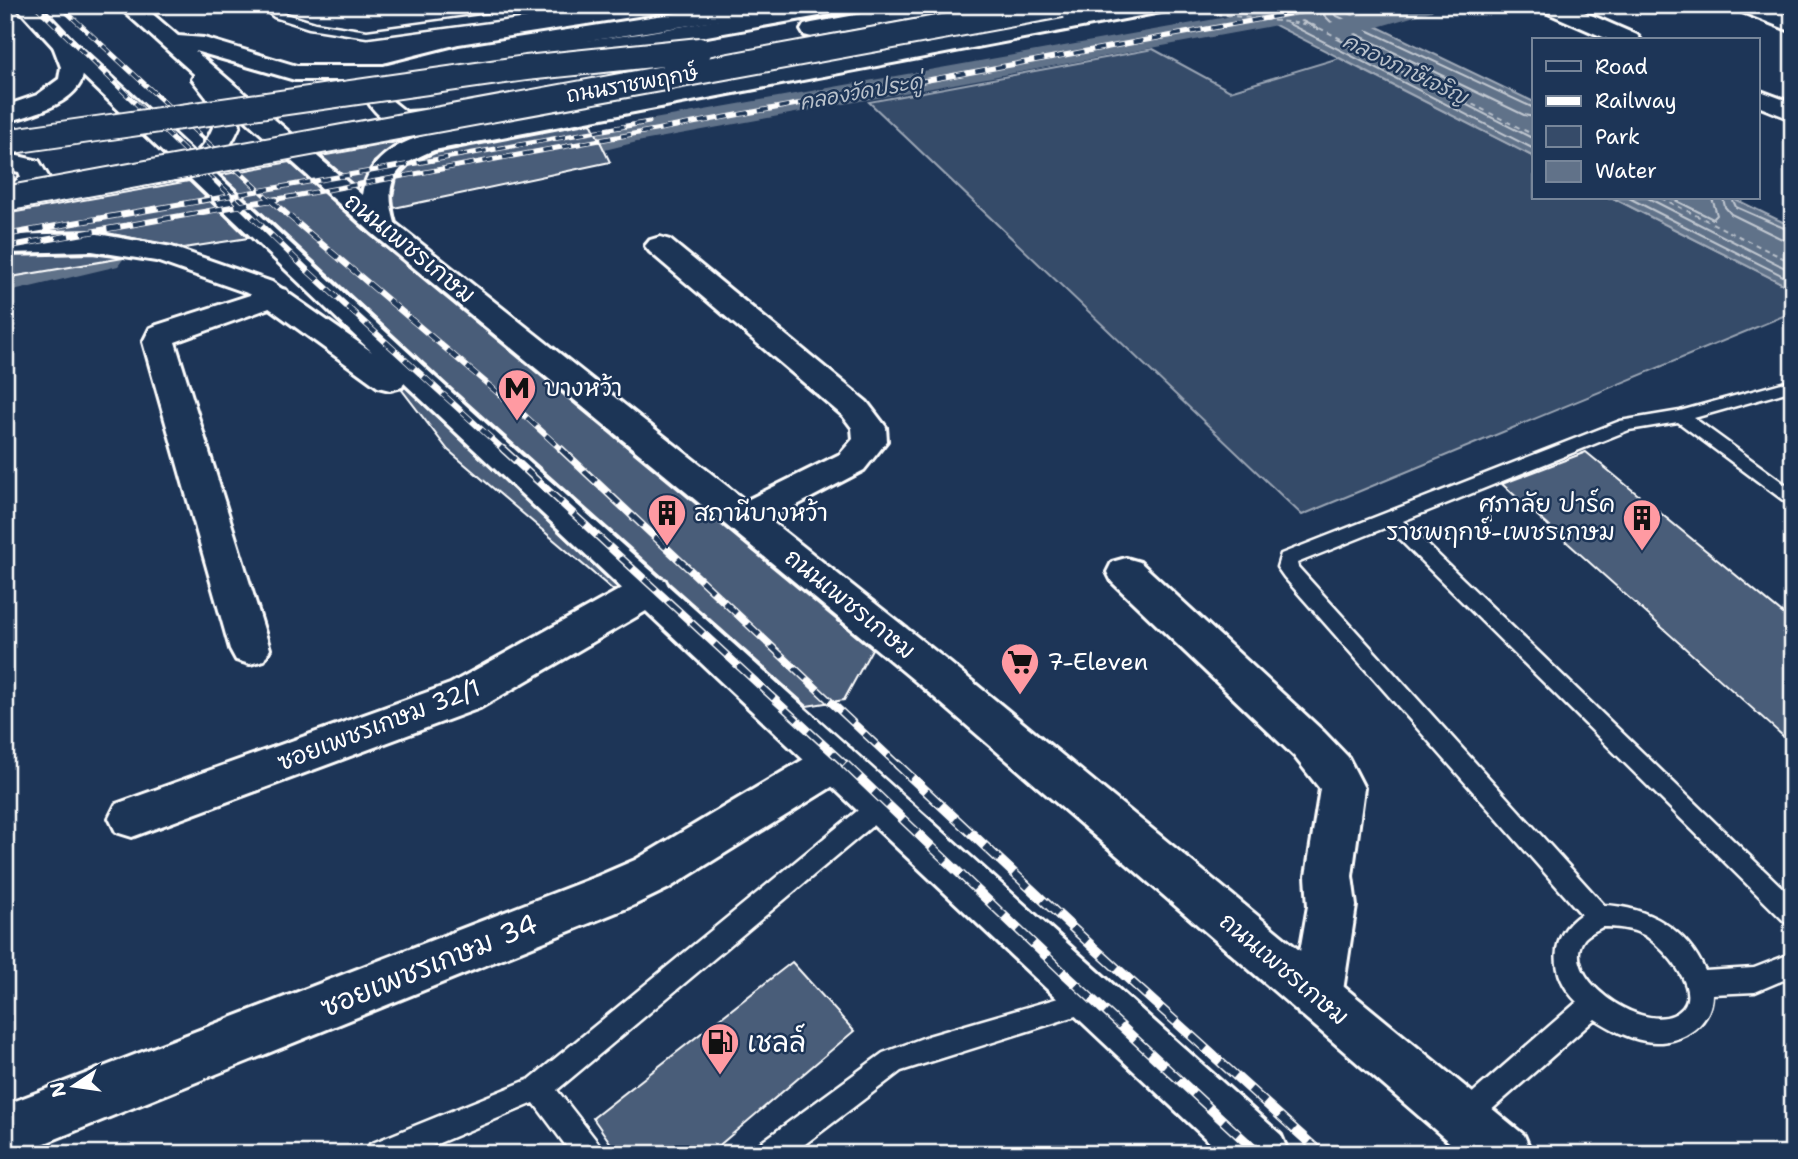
<svg xmlns="http://www.w3.org/2000/svg" width="1798" height="1159" viewBox="0 0 1798 1159" font-family="'Shantell Sans','Playpen Sans Thai',sans-serif">
  <style>
    .green { fill: #364b69; stroke: #9aa5b4; stroke-width: 2 }
    .water { fill: #617289; stroke: #a0aab8; stroke-width: 2 }
    .lines { fill: none; stroke-linecap: round; stroke-linejoin: round }
    .shore { stroke: #c0c7d0; stroke-width: 2 }
    .canal { fill: #617289; fill-rule: evenodd }
    .ferry { stroke: #b8c0ca; stroke-width: 2; stroke-dasharray: 5 4.5; stroke-linecap: butt }
    .building { fill: #4a5d79; stroke: #fff; stroke-width: 2 }
    .lane-casing { stroke: #fff; stroke-width: 5 }
    .street-casing { stroke: #fff; stroke-width: 6 }
    .secondary-casing { stroke: #fff; stroke-width: 6 }
    .primary-casing { stroke: #fff; stroke-width: 6 }
    .lane { fill: #1d3557; fill-rule: evenodd }
    .street { fill: #1d3557; fill-rule: evenodd }
    .secondary { fill: #1d3557; fill-rule: evenodd }
    .primary { fill: #1d3557; fill-rule: evenodd }
    .rail-far3-casing { stroke: #fff; stroke-width: 5 }
    .rail-far2-casing { stroke: #fff; stroke-width: 6 }
    .rail-far1-casing { stroke: #fff; stroke-width: 8 }
    .rail-casing { stroke: #fff; stroke-width: 10 }
    .rail-far3 { stroke: #1d3557; stroke-width: 3.5; stroke-dasharray: 10; stroke-linecap: butt }
    .rail-far2 { stroke: #1d3557; stroke-width: 4.5; stroke-dasharray: 13; stroke-linecap: butt }
    .rail-far1 { stroke: #1d3557; stroke-width: 5; stroke-dasharray: 16; stroke-linecap: butt }
    .rail { stroke: #1d3557; stroke-width: 7; stroke-dasharray: 20; stroke-linecap: butt }
    .primary-bridge-casing { stroke: #fff; stroke-width: 28; stroke-linecap: butt }
    .primary-bridge { stroke: #1d3557; stroke-width: 24 }
    .labels { text-anchor: middle; stroke-width: 5; stroke-linejoin: round; paint-order: stroke }
    .far-water-label { font-size: 21px; font-style: italic; fill: #b8c0ca; stroke: #1d3557 }
    .far-street-label { font-size: 21px; fill: #fff; stroke: #1d3557 }
    .street-label { font-size: 24px; fill: #fff; stroke: #1d3557 }
    .poi-label { font-size: 24px; fill: #fff; stroke: #1d3557; text-anchor: start }
    .near-street-label { font-size: 28px; fill: #fff; stroke: #1d3557 }
    .near-poi-label { font-size: 28px; fill: #fff; stroke: #1d3557; text-anchor: start }
  </style>
  <rect width="100%" height="100%" fill="#1d3557"/>
  <filter id="ink" filterUnits="userSpaceOnUse"><feTurbulence type="fractalNoise" baseFrequency=".0143" numOctaves="2"/><feDisplacementMap in="SourceGraphic" scale="14" xChannelSelector="R" yChannelSelector="G"/><feConvolveMatrix kernelMatrix="1 2 1 2 8 2 1 2 1" color-interpolation-filters="sRGB"/></filter>
  <g filter="url(#ink)">
    <path class="green" d="M1153 49 1230 91 1339 58 1534 157V198H1613L1793 289V312L1302 515 869 102Z"/>
    <path class="water" d="M1236 5H1332L1534 102V157Z
      M1613 198H1733L1793 227V289Z"/>
    <g class="lines">
      <path class="shore" d="M1252 5 1534 149
        M1271 5 1534 139
        M1322 5 1324 15 1331 22 1524 115 1534 117
        M1331 5 1335 15 1534 108
        M1629 198 1793 281
        M1648 198 1793 272
        M1671 198 1713 219 1717 215 1712 198
        M1723 198 1725 207 1731 214 1784 240 1793 241
        M1732 198 1736 207 1793 232"/>
      <path class="canal" d="M1294 5 1304 8 1308 14 1304 20 637 142 536 167 524 164 519 157 524 150 637 122Z
        M1390 5H1436L1432 11 1333 40 1323 37 1318 31 1323 25Z
        M105 247 118 250 124 258 118 266 5 293V270Z"/>
      <path class="ferry" d="M1214 5 1216 14 1313 25 1534 135
        M1661 198 1793 263"/>
    </g>
    <path class="building" d="M591 123 610 162 394 208 393 196 397 178 411 164 435 153Z
      M402 141 374 162 360 190 321 156Z
      M289 162 370 235 872 649 844 700 807 706 444 382 221 175Z
      M189 181 248 238 184 248 92 230 5 232V214Z
      M92 254 123 258 5 278V256Z
      M405 387 618 588 613 590 448 450 402 390Z
      M1586 452 1793 622V745L1502 484Z
      M792 962 854 1031 709 1154H618L593 1118Z"/>
    <g class="lines">
      <g class="lane-casing">
        <path id="lane" d="M151 5H171L136 15 130 12Z
          M259 5H272L282 13 315 23 367 31 557 5H589L584 8 367 37 309 28 274 17Z
          M1793 380V390L1694 418 1793 490V505L1787 503 1678 422 1629 430 1403 521 1793 898V925L1785 922 1387 527 1297 563 1298 567 1604 905C1648 907 1687 929 1705 971L1754 968 1793 953V976L1755 992 1712 994C1712 1028 1676 1047 1645 1041 1627 1038 1611 1029 1595 1019L1472 1127 1463 1131 1454 1127 1450 1118 1454 1109 1577 1002C1550 975 1548 936 1581 914L1284 577 1277 567 1281 554 1620 421 1680 411ZM1602 927C1616 927 1631 928 1644 935 1664 947 1711 998 1673 1015 1637 1031 1558 974 1584 939 1588 934 1597 930 1602 927Z
          M881 796 889 798 892 805 889 812 557 1090 599 1144 603 1154H572L534 1103 413 1154H366L370 1144 530 1079 873 798Z
          M1089 989 1098 993 1102 1001 1098 1009 901 1071 792 1154H755L759 1144 883 1053 928 1036Z"/>
      </g>
      <g class="street-casing">
        <path id="street" d="M1538 5H1568L1637 35 1641 40H1610L1541 10Z
          M1734 5H1765L1793 17V32L1737 10Z
          M1758 90 1793 103V120L1758 106Z
          M660 237 670 240 867 402 886 427 887 441 864 470 757 526 744 530 731 526 726 517 731 508 840 454 853 439 852 428 843 416 650 252 645 246 650 240Z
          M275 287 286 290 290 296 286 302 175 342 270 649 264 660 250 664 236 660 230 649 143 342 150 328 157 325Z
          M1126 558 1140 562 1324 732 1348 757 1364 788 1352 876 1356 906 1342 997 1335 1014 1317 1021 1299 1014 1292 997 1308 906 1306 876 1320 789 1294 756 1112 582 1107 572 1112 562Z
          M651 576 665 580 670 590 665 600 480 708 132 837 116 832 109 818 116 804 450 684 637 580Z
          M836 744 851 749 858 762 851 775 669 888 632 906 18 1154H5V1105L598 876 635 860 821 749Z"/>
      </g>
      <g class="secondary-casing">
        <path id="secondary" d="M728 5H784L781 10 773 12 460 61 430 69 432 71C423 84 403 83 391 100L406 112 443 110 452 113 456 118 452 123C420 131 385 132 367 100L385 78 377 72 380 67 459 47Z
          M65 39 73 41C109 93 45 112 5 122V106L37 95 59 79 61 67 53 46 57 41Z
          M204 72C228 78 234 104 240 125 228 155 202 187 165 178L162 172C167 165 173 165 181 162 199 155 207 142 214 125L207 98 192 79 195 74Z
          M5 153 39 161 49 178 31 198 5 208V189L21 177 19 172 5 169Z"/>
      </g>
      <g class="primary-casing">
        <path id="primary" d="M15 5H39L73 41C238 193 399 348 567 496 806 708 1043 922 1281 1135L1289 1154H1222L404 383 402 387 390 390 378 387 250 294 156 261 92 251 5 253V235L92 233 172 247 272 282 372 352 57 51Z
          M117 5H142L178 36 204 38 297 66H384L639 34 803 5H853L850 10 842 12 639 48 384 80H295L195 51 362 195C367 161 395 143 427 135L1124 5H1172L1169 10 1161 12 434 150C394 166 383 180 395 223L950 663 1524 1135 1532 1154H1463L920 685 372 233Z
          M910 5H959L956 10 948 12 812 37 804 35 801 30 804 25 812 23Z"/>
      </g>
      <use href="#lane" class="lane"/>
      <use href="#street" class="street"/>
      <use href="#secondary" class="secondary"/>
      <use href="#primary" class="primary"/>
      <g class="rail-far3-casing">
        <path id="rail-far3" d="M35 5 236 201
          M59 5 271 201
          M201 201 649 122
          M267 201 1338 5"/>
      </g>
      <g class="rail-far2-casing">
        <path id="rail-far2" d="M234 199 308 271 505 451
          M269 199 524 415 563 451
          M5 235 211 199
          M5 247 277 199"/>
      </g>
      <g class="rail-far1-casing">
        <path id="rail-far1" d="M503 449 847 766
          M561 449 899 766"/>
      </g>
      <g class="rail-casing">
        <path id="rail" d="M845 764 1066 975 1259 1154
          M897 764 1092 946 1322 1154"/>
      </g>
      <use href="#rail-far3" class="rail-far3"/>
      <use href="#rail-far2" class="rail-far2"/>
      <use href="#rail-far1" class="rail-far1"/>
      <use href="#rail" class="rail"/>
      <g class="primary-bridge-casing">
        <path id="primary-bridge" d="M5 142 526 68 700 50
          M5 199 1062 5"/>
      </g>
      <use href="#primary-bridge" class="primary-bridge"/>
    </g>
  </g>
  <defs>
    <g id="metro-pin" transform="scale(2.0125)"><path d="M0 17L-7.5 6A9.5 9.5 0 1 1 7.5 6Z" fill="#ff9aa2" stroke="#1d3557"/><path d="M-5.5 5V-5H-3L0 0L3-5H5.5V5H3V-.5L0 4L-3-.5V5Z" fill="#111"/></g>
    <g id="building-pin" transform="scale(2.0125)"><path d="M0 17L-7.5 6A9.5 9.5 0 1 1 7.5 6Z" fill="#ff9aa2" stroke="#1d3557"/><path d="M-4-6H4V6H1V3H-1V6H-4ZM-2.5-4.3h1.7v1.8h-1.7ZM.8-4.3h1.7v1.8H.8ZM-2.5-1h1.7V.8h-1.7ZM.8-1h1.7V.8H.8Z" fill="#111"/></g>
    <g id="supermarket-pin" transform="scale(2.0125)"><path d="M0 17L-7.5 6A9.5 9.5 0 1 1 7.5 6Z" fill="#ff9aa2" stroke="#1d3557"/><path d="M-6-5.5h2.5l.6 2H6L4.5 2H-2.5L-4.4-4H-6ZM-1.5 3.2a1.3 1.3 0 1 0 .1 0ZM3 3.2a1.3 1.3 0 1 0 .1 0Z" fill="#111"/></g>
    <g id="fuel-pin" transform="scale(2.0125)"><path d="M0 17L-7.5 6A9.5 9.5 0 1 1 7.5 6Z" fill="#ff9aa2" stroke="#1d3557"/><path d="M-5.5-6h7V0h2V4h1.3V-2.5L3-4.5l.8-.8L6-3V5H2.5V1h-1V6h-7ZM-4.2-4.7v3.2H.2V-4.7Z" fill="#111"/></g>
  </defs>
  <g fill-rule="evenodd">
    <use href="#metro-pin" x="517" y="388"/>
    <use href="#building-pin" x="667" y="513"/>
    <use href="#building-pin" x="1642" y="518"/>
    <use href="#supermarket-pin" x="1020" y="662"/>
    <use href="#fuel-pin" x="720" y="1042"/>
  </g>
  <g class="labels">
    <g class="far-water-label">
      <text transform="translate(1405 69) rotate(26)" y="7">คลองภาษีเจริญ</text>
      <text transform="translate(861 92) rotate(-10)" y="7">คลองวัดประดู่</text>
    </g>
    <g class="far-street-label">
      <text transform="translate(632 84) rotate(-10)" y="7">ถนนราชพฤกษ์</text>
    </g>
    <g class="street-label">
      <text transform="translate(410 248) rotate(39)" y="8">ถนนเพชรเกษม</text>
      <text transform="translate(850 604) rotate(39)" y="8">ถนนเพชรเกษม</text>
      <text transform="translate(379 725) rotate(-21)" y="8">ซอยเพชรเกษม 32/1</text>
      <text transform="translate(1284 969) rotate(40)" y="8">ถนนเพชรเกษม</text>
    </g>
    <g class="poi-label">
      <text x="544" y="396">บางหว้า</text>
      <text x="1615" y="512" text-anchor="end">ศุภาลัย ปาร์ค<tspan x="1615" dy="28">ราชพฤกษ์-เพชรเกษม</tspan></text>
      <text x="694" y="521">สถานีบางหว้า</text>
      <text x="1047" y="670">7-Eleven</text>
    </g>
    <g class="near-street-label">
      <text transform="translate(429 965) rotate(-22)" y="10">ซอยเพชรเกษม 34</text>
    </g>
    <g class="near-poi-label">
      <text x="747" y="1052">เชลล์</text>
    </g>
  </g>
  <rect width="1798" height="1159" fill="none" stroke="#1d3557" stroke-width="28"/>
  <rect x="14" y="14" width="1770" height="1131" fill="none" stroke="#fff" stroke-width="2.5" filter="url(#ink)"/>
  <rect x="1532" y="38" width="228" height="161" fill="#1d3557" stroke="#77869a" stroke-width="2"/>
  <rect x="1546" y="61" width="35" height="10" fill="#1d3557" stroke="#77869a" stroke-width="2"/>
  <text x="1595" y="74" font-size="21" fill="#ffffff">Road</text>
  <rect x="1546" y="96" width="35" height="10" fill="#ffffff" stroke="#77869a" stroke-width="2"/>
  <text x="1595" y="108" font-size="21" fill="#ffffff">Railway</text>
  <rect x="1546" y="126" width="35" height="21" fill="#364b69" stroke="#77869a" stroke-width="2"/>
  <text x="1595" y="144" font-size="21" fill="#ffffff">Park</text>
  <rect x="1546" y="161" width="35" height="21" fill="#617289" stroke="#77869a" stroke-width="2"/>
  <text x="1595" y="178" font-size="21" fill="#ffffff">Water</text>
  <g transform="translate(74 1086) rotate(257)" stroke="#1d3557" stroke-width="5" paint-order="stroke">
  <path d="M0-5L12 26L0 18L-12 26Z" fill="#ffffff"/>
  <text y="-10" font-size="19" font-weight="bold" text-anchor="middle" fill="#ffffff">N</text>
  </g>
</svg>
